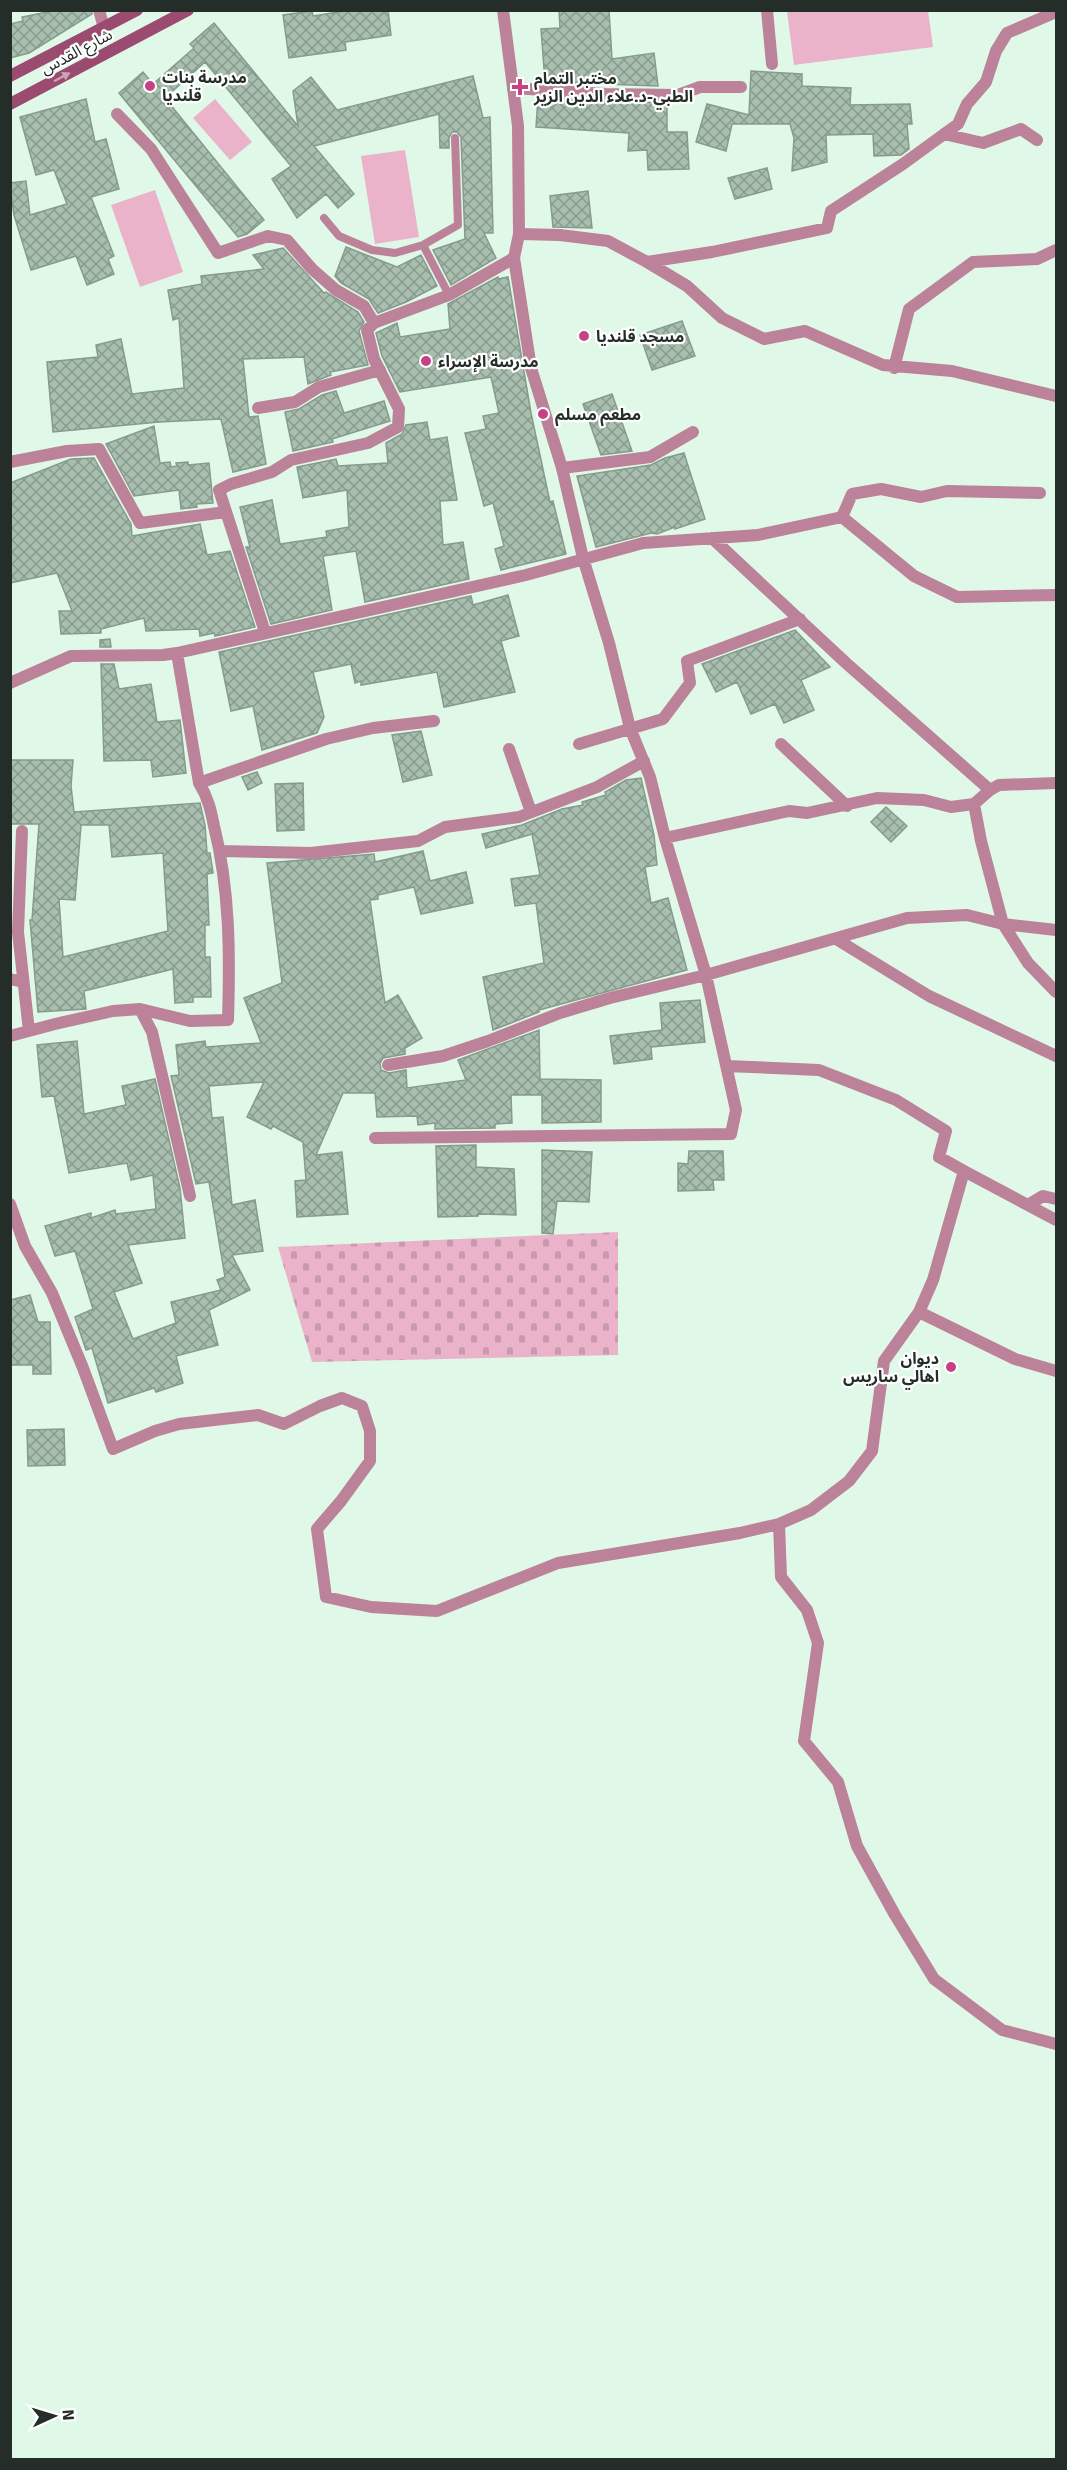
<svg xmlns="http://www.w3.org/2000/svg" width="1067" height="2470" viewBox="0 0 1067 2470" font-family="Signika,'Noto Sans Arabic',sans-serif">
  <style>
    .cemetery { fill: url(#cemetery-stones) }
    .pitch { fill: #eab3ca }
    .building { fill: url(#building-cross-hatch); stroke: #859b8c; stroke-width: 1.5; fill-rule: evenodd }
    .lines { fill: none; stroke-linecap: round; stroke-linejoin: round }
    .service { stroke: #bb829a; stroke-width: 8 }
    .minor { stroke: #bb829a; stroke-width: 12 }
    .tertiary { stroke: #bb829a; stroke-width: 12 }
    .secondary { stroke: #9b4b70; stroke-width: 12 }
    .oneway { fill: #cda5b8 }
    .poi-dot { fill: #c64185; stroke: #fff; stroke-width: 2 }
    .labels { text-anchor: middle; stroke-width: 4.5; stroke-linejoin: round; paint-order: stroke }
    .street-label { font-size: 16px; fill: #242d27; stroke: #fff }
    .poi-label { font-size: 16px; font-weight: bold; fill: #242d27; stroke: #fff; text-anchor: start }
  </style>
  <defs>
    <pattern id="cemetery-stones" width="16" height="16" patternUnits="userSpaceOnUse" patternTransform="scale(1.5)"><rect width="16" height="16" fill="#eab3ca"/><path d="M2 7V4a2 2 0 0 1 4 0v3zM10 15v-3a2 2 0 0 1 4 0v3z" fill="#c99aae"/></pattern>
    <pattern id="building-cross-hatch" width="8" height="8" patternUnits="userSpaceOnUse" patternTransform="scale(1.5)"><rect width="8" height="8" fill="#a8beaf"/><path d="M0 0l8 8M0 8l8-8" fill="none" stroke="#899b8e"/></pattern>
  </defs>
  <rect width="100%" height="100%" fill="#e0f8e8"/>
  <path class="cemetery" d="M618 1232V1355L312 1362 278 1247Z"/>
  <path class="pitch" d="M787 11H928L933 47 794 65Z
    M215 99 252 142 230 160 193 118Z
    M405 150 419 237 375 244 361 156Z
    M155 190 183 272 140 287 111 205Z"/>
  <path class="building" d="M57 10H91L92 14 29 53 10 58V24L23 21 22 17Z
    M351 10H388L391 35 345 42 346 50 289 58 283 15 312 11 313 16Z
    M559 10H609L612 59 654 53 658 86 545 82 541 29 560 28Z
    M214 23 298 126 293 91 311 77 337 110 473 76 483 118 490 117 493 233H484L496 258 451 285 433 250 465 239 461 137 457 132H452L449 138V148H440L439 114 314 146 354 194 338 208 326 194 297 218 272 179 291 166 205 62 165 98 264 220 247 234 238 237 119 93 143 72 153 84 194 48 190 44Z
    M751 71 802 74V86L851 88 850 105 910 104 912 124H907L909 149 901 155 874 156 873 134 826 135 827 162 792 171 794 138 790 124H732L726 151 696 142 707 104 749 115Z
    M538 98 667 103V132H687L689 169 648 170 647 150 628 151 629 133 536 127Z
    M86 99 95 142 106 139 119 189 91 197 114 256 108 259 114 274 87 285 76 256 31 270 14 215 10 186V183L26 181 30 215 67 204 54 170 36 175 20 117Z
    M767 168 772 189 735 199 728 178Z
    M588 191 592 228 553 227 550 196Z
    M346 247 397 267 421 255 437 286 406 302 378 313 369 299 341 283 335 276Z
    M283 248 324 293 326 292 358 312 364 322 359 331 368 365 330 372 331 375 308 384 304 357 243 359 249 417 258 416 266 464 233 472 221 419 159 422 53 432 47 362 98 357 96 345 121 339 132 394 184 388 179 318 173 320 168 290 202 284 201 276 264 269 253 255Z
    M498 277V279L508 277 531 413 550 502 553 501 566 554 501 570 495 549 504 546 493 503 484 506 465 433 486 429 483 416 499 413 491 377 400 392 382 356 376 333 397 323 400 337 450 329 448 304Z
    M682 321 695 356 652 370 640 335Z
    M336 391 344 413 384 401 390 421 332 439 333 442 293 451 285 412 299 409 322 395Z
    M612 394 632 451 601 455 583 404Z
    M427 422 430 440 447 437 457 500 440 501 443 545 463 542 469 579 365 602 356 551 323 556 332 610 271 624 246 547H250L240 507 272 500 280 544 327 537 326 531 349 527 347 490 303 498 297 467 336 459 338 466 388 463 386 443 402 434 406 425Z
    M154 426 160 463 170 462 171 467 177 466 176 463 188 462V465L209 463 213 503 196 504 197 507 181 509 179 490 134 496 106 444Z
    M684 453 705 519 675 529V527L657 534 651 533 596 547 577 476 651 465 665 458Z
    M94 458 131 524 132 536 200 524 207 555 230 551 255 627 215 636 214 633 200 636 199 629 146 631 144 618 101 629V633L61 634 59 611H72L57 573 10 583V483L71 459Z
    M508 595 519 636 501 641 515 692 444 707 437 672 361 685V681L355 683 351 664 313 672 324 717 317 733 262 750 253 706 231 711 219 652 471 596 473 605Z
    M795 630 830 667 801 680 814 710 784 723 775 704 751 714 737 682 716 692 702 664Z
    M110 639 111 647H100V640Z
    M101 664H114L119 689 151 684 157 722 180 720 186 773 153 777 151 760 104 761Z
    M421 731 432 775 403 782 392 735Z
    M10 760H73L71 786 74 812 200 803 205 825 207 853H210L213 873 207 874 209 925H205V957H210L211 997H193V1002L175 1003 173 969 84 991 86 1009 38 1012 30 920H32L39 824H10ZM81 825H109L112 857 163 853 168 931 63 957 59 899 75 900Z
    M257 772 262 783 248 790 242 777Z
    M641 778 654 835 657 865 645 867 651 903 668 898 687 970 539 1010V1012L493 1030 483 977 544 963 536 903 515 906 511 879 540 875 532 834 486 848 482 834 522 825 562 809 583 805 582 802 606 795 605 792 626 780Z
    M303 783 304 830 277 831 275 784Z
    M886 807 907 826 891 842 871 822Z
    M423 851 430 881 466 872 473 903 421 914 414 887 378 895V899L370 900 385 1003 398 995 422 1038 405 1048V1054L383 1058 380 1063 381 1070 389 1073 406 1070 407 1088 466 1080 458 1060 539 1030 540 1079 601 1080V1122L542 1123V1095H511L512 1123 495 1124V1128L435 1129V1123L418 1125 417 1116 377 1117 375 1093H343L316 1155 342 1152 348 1214 297 1217 295 1181 306 1180 303 1142 273 1126 271 1129 247 1117 264 1082 209 1086 212 1118 223 1117 232 1205 255 1200 263 1251 232 1255 250 1290 209 1310 218 1345 176 1356 183 1383 156 1392 154 1388 108 1403 92 1348 86 1350 75 1317 93 1309 75 1251 55 1256 45 1226 91 1213V1218L115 1210 116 1214 156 1209 153 1175 131 1180 127 1163 69 1173 54 1096 42 1097 37 1045 77 1041 84 1114 126 1105 122 1086 155 1079 180 1188 185 1238 128 1245 142 1283 114 1292 133 1339 176 1323 171 1302 221 1290 217 1280 225 1277 209 1182 196 1184 171 1076 179 1075 176 1045 205 1041 206 1047 261 1043 244 998 282 983 267 863 374 854 375 862Z
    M700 1000 705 1042 651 1047 652 1059 614 1064 610 1036 662 1030 660 1003Z
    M476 1145V1167L514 1169 516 1215 478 1214V1216L438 1217 436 1146Z
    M542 1150 592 1152 589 1202 557 1201 553 1234 542 1233Z
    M689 1151H723L724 1180H713L714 1190 678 1191V1163L688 1164Z
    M30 1295 38 1322H50L51 1374H33V1365H10V1300Z
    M64 1429 65 1465 28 1466 27 1430Z"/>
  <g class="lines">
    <path class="service" d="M324 218 339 236 372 250 395 253 423 245 458 225 455 138
      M423 245 449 295"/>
    <path class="minor" d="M99 10 104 28
      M767 10 772 64
      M513 88 606 94 678 95 700 87H741
      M117 114 151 149 218 253 268 236 287 240 312 269 336 290 364 306 374 323 449 295 514 258
      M944 134 983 143 1021 129 1037 140
      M519 234 560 235 608 241 647 262 712 252 827 228 831 211 903 164 958 124 967 104 986 82 996 51 1007 33 1056 12
      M647 262 687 286 722 318 764 339 805 331 883 365 952 371 1056 396
      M894 368 909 309 973 262 1037 259 1056 250
      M258 408 295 402 319 387 380 370
      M10 462 67 451 99 449 140 523 226 512
      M562 468 650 457 693 432
      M842 517 852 494 881 489 921 497 947 491 1040 493
      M712 538 846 663 990 790
      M265 632 219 490 231 484 272 472 291 460 368 443 398 427 399 409 374 359 367 330 374 323
      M10 683 71 656 163 655 177 653 526 575 643 543 758 535 842 517 914 576 957 597 1056 595
      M579 744 663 719 690 683 687 661 800 619
      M781 744 847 806
      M509 749 531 812
      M199 783 326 739 373 728 434 721
      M974 804 981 841 1003 924 1028 963 1056 992
      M22 831 18 932 29 1031
      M665 838 789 811 807 813 877 798 924 800 951 807 974 804 990 790 999 785 1056 783
      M220 851 311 853 418 841 445 827 519 817 597 787 644 761
      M836 939 929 996 1056 1056
      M10 979 23 982
      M140 1009 152 1032 190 1196
      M10 1036 55 1024 113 1011 140 1009 190 1021 228 1020C230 955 230 890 214 826 211 811 208 797 199 783L177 653
      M388 1065 443 1056 488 1041 560 1013 610 998 706 975 907 918 967 915 1003 924 1056 930
      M727 1066 819 1070 896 1100 946 1131 939 1157 964 1171 933 1280 919 1312 884 1361 872 1451 849 1481 811 1510 779 1524 781 1577 807 1610 818 1643 804 1741 838 1782 857 1846 895 1915 934 1979 1002 2030 1056 2044
      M375 1138 731 1134 736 1110 706 975 665 838 650 777 630 728 609 643 583 558
      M964 1171 1056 1220
      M10 1204 25 1246 52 1293 83 1368 113 1449 155 1431 179 1424 258 1415 284 1424 320 1406 342 1398 362 1406 370 1431V1461L341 1501 317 1529 326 1597 371 1607 437 1611 558 1563 740 1533 779 1524
      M1028 1205 1043 1196 1056 1199
      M919 1312 1015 1359 1056 1371"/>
    <path class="tertiary" d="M503 10 518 126 519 234 514 258 531 368 562 468 583 558"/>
    <path class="secondary" d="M10 76 137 10
      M10 104 188 10"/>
  </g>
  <defs><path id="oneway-solid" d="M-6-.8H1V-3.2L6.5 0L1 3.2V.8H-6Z" transform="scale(1.5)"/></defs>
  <use class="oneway" href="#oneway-solid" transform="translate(62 77) rotate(-28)"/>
  <g class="poi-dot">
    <circle cx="150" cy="86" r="6"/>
    <path d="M517 78h6v6h6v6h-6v6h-6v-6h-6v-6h6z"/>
    <circle cx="584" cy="336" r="6"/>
    <circle cx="426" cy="361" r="6"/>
    <circle cx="543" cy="414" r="6"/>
    <circle cx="951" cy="1367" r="6"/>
  </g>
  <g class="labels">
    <g class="street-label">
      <text transform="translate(76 51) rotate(-28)" y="6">شارع القدس</text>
    </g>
    <g class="poi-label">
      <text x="162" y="83">مدرسة بنات<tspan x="162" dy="18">قلنديا</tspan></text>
      <text x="534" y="84">مختبر التمام<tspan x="534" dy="18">الطبي-د.علاء الدين الزير</tspan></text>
      <text x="596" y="342">مسجد قلنديا</text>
      <text x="438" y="367">مدرسة الإسراء</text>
      <text x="555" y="420">مطعم مسلم</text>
      <text x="939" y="1364" text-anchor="end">ديوان<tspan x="939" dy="18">اهالي ساريس</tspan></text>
    </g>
  </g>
  <rect width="1067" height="2470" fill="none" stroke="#242d27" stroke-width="24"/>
  <g transform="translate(54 2416) rotate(86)" stroke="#ffffff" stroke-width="4.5" paint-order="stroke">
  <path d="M0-4.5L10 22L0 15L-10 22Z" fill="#242d27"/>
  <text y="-9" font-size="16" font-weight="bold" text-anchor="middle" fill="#242d27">N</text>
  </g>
</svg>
